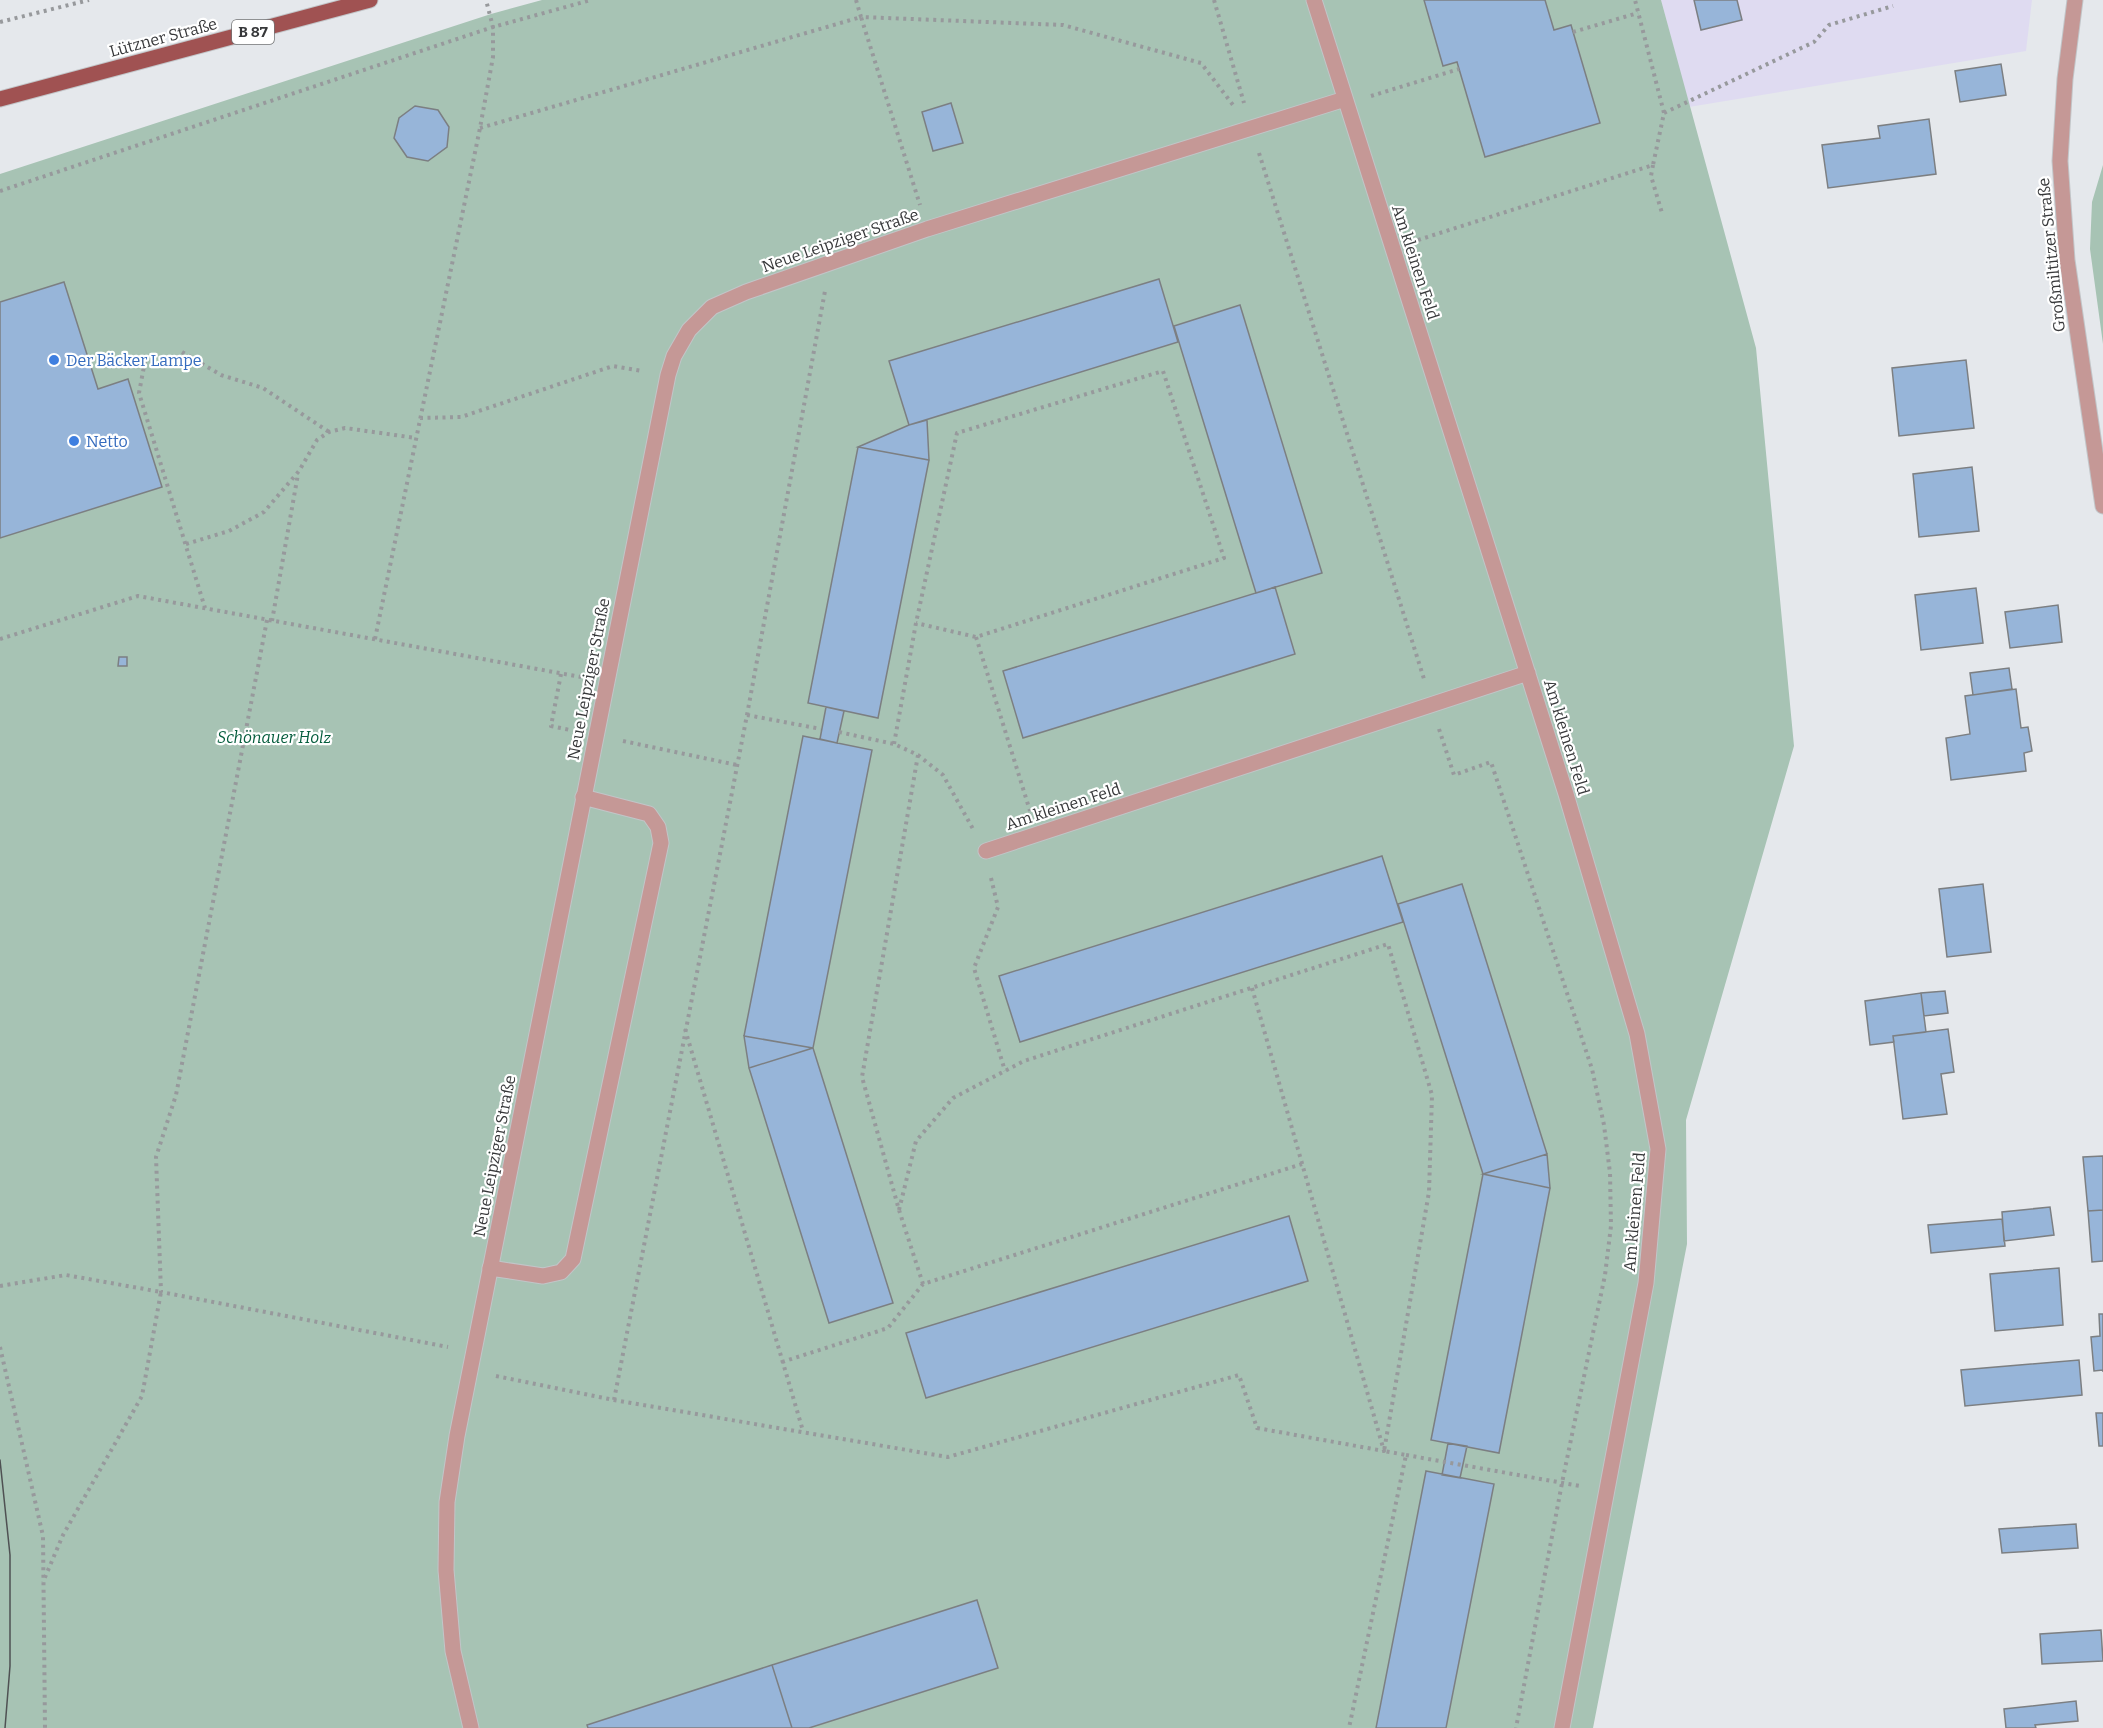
<svg xmlns="http://www.w3.org/2000/svg" width="2103" height="1728" viewBox="0 0 2103 1728" font-family="Bitter,serif">
  <style>
    .commercial { fill: #dfdbf1 }
    .green { fill: #a7c3b4 }
    .building { fill: #97b5d9; stroke: #7c7f82; stroke-width: 1.5 }
    .lines { fill: none; stroke-linecap: round; stroke-linejoin: round }
    .service-casing { stroke: #c2c5c8; stroke-width: 17 }
    .minor-casing { stroke: #c2c5c8; stroke-width: 17 }
    .tertiary-casing { stroke: #c2c5c8; stroke-width: 17 }
    .primary-casing { stroke: #c2c5c8; stroke-width: 17 }
    .path { stroke: #97999c; stroke-width: 4; stroke-dasharray: 3 4.5; stroke-linecap: butt }
    .service { stroke: #c59896; stroke-width: 15 }
    .minor { stroke: #c59896; stroke-width: 15 }
    .tertiary { stroke: #c59896; stroke-width: 15 }
    .primary { stroke: #a05252; stroke-width: 15 }
    .tram { stroke: #4f5153; stroke-width: 1.5 }
    .shop-dot { fill: #3f7fe0; stroke: #fff; stroke-width: 2 }
    .labels { text-anchor: middle; stroke-width: 4.5; stroke-linejoin: round; paint-order: stroke }
    .shield { fill: #fff; stroke: #737475; stroke-width: 1.5 }
    .shield-label { font-size: 15px; font-weight: bold; fill: #37383a }
    .street-label { font-size: 16px; fill: #37383a; stroke: #fff }
    .shop-label { font-size: 16px; fill: #366cbe; stroke: #fff; text-anchor: start }
    .park-label { font-size: 16px; font-style: italic; fill: #055d3d; stroke: #fff }
  </style>
  <rect width="100%" height="100%" fill="#e5e8ec"/>
  <path class="commercial" d="M1661 0H2032L2026 51 1689 107Z"/>
  <path class="green" d="M542 0H1661L1756 348 1794 746 1686 1120 1687 1244 1593 1728H0V174L491 14Z
    M2103 165V344L2090 249 2092 202Z"/>
  <path class="building" d="M1424 0H1545L1554 30 1571 25 1600 123 1485 157 1457 62 1443 66Z
    M1694 0H1737L1742 20 1701 30Z
    M2001 64 2006 95 1960 102 1955 71Z
    M951 103 963 143 933 151 922 112Z
    M415 106 438 110 449 127 447 147 428 161 407 157 394 138 399 118Z
    M1929 119 1936 174 1828 188 1822 145 1880 138 1878 126Z
    M1159 279 1178 342 909 425 889 361Z
    M64 282 98 389 128 379 162 487 0 538V302Z
    M1240 305 1322 573 1256 593 1174 326Z
    M1966 360 1974 428 1899 436 1892 368Z
    M927 420 929 460 858 447 909 425Z
    M858 447 929 460 878 718 808 703Z
    M1972 467 1979 531 1919 537 1913 474Z
    M1275 587 1295 654 1023 738 1003 671Z
    M1976 588 1983 643 1921 650 1915 595Z
    M2058 605 2062 642 2010 648 2005 612Z
    M119 657H127V666H118Z
    M2009 668 2012 689 1973 695 1970 673Z
    M2016 689 2021 728 2028 727 2032 751 2024 753 2026 771 1951 780 1946 738 1970 734 1965 696Z
    M826 707 844 711 837 743 820 739Z
    M803 736 872 750 813 1048 744 1036Z
    M1382 856 1403 922 1020 1042 999 976Z
    M1462 884 1547 1154 1483 1174 1398 904Z
    M1983 884 1991 952 1947 957 1939 889Z
    M1945 991 1948 1013 1924 1016 1921 993Z
    M1921 993 1926 1032 1893 1036 1894 1042 1870 1045 1865 1001Z
    M1948 1029 1954 1072 1941 1074 1947 1114 1903 1119 1893 1036Z
    M744 1036 813 1048 749 1068Z
    M813 1048 893 1303 829 1323 749 1068Z
    M1547 1154 1550 1188 1483 1174Z
    M2103 1156V1210L2088 1211 2083 1157Z
    M1483 1174 1550 1188 1499 1453 1431 1440Z
    M2050 1207 2054 1235 2004 1241 2002 1212Z
    M2103 1210V1261L2092 1262 2088 1211Z
    M1289 1216 1308 1281 926 1398 906 1333Z
    M2002 1219 2005 1246 1931 1253 1928 1225Z
    M2059 1268 2063 1325 1995 1331 1990 1274Z
    M2099 1314H2103V1372V1370L2094 1371 2091 1337 2100 1336Z
    M2079 1360 2082 1395 1965 1406 1961 1370Z
    M2096 1413H2103V1446H2099Z
    M1448 1443 1467 1446 1460 1478 1442 1475Z
    M1426 1471 1494 1484 1446 1728H1376Z
    M2076 1524 2078 1548 2002 1553 1999 1529Z
    M977 1600 998 1668 809 1728H792L772 1665Z
    M2101 1630 2103 1661 2042 1664 2040 1634Z
    M772 1665 792 1728H588L587 1725Z
    M2076 1701 2078 1721 2035 1725 2036 1728H2006L2004 1709Z"/>
  <g class="lines">
    <g class="service-casing">
      <path id="service" d="M490 1268 543 1276 561 1272 573 1259 661 843 658 827 649 814 583 797"/>
    </g>
    <g class="minor-casing">
      <path id="minor" d="M1314 0 1566 794 1637 1034 1658 1149 1646 1283 1562 1728
        M986 851 1528 673
        M471 1728 453 1651 446 1570 447 1502 457 1436 668 375 674 356 689 330 712 307 746 292 927 229 1345 99"/>
    </g>
    <g class="tertiary-casing">
      <path id="tertiary" d="M2075 0 2065 79 2060 161 2067 260 2103 506"/>
    </g>
    <g class="primary-casing">
      <path id="primary" d="M0 99 370 0"/>
    </g>
    <path class="path" d="M856 0 861 17 1063 25 1201 63 1233 105
      M1214 0 1244 103
      M0 22 89 0
      M1573 32 1638 13
      M1371 96 1459 69
      M1664 113 1814 42 1829 25 1893 6
      M480 128 861 17 920 205
      M1259 153 1424 679
      M1653 165 1651 176 1662 213
      M0 191 493 27 591 0
      M1418 240 1653 165 1664 113 1635 0
      M182 352 221 375 263 388 329 432
      M145 361 139 393 205 608
      M420 418 461 417 613 366 642 371
      M186 544 229 531 264 512 299 471 317 440 329 432 345 428 416 438
      M267 620 176 1095 156 1157 161 1292 448 1347
      M272 621 298 474
      M976 637 1030 811
      M0 639 138 596 581 677
      M375 639 480 128 493 57V27L486 0
      M561 674 551 726 570 730
      M747 715 821 729
      M1439 729 1454 775 1491 762 1592 1069 1604 1125 1610 1173 1611 1226 1605 1275 1562 1483 1516 1728
      M839 732 894 744 918 755 943 775 973 829
      M623 741 737 765
      M894 744 916 623 957 433 1163 371 1224 558 976 637 916 623
      M918 755 862 1077 899 1210 923 1284 1302 1164
      M991 878 998 907 974 968 1005 1071
      M685 1029 803 1431
      M899 1210 916 1141 953 1098 1024 1061 1388 944 1432 1095 1429 1192 1384 1451 1406 1455 1349 1728
      M0 1286 66 1275 161 1292 142 1396 63 1535 43 1582
      M0 1347 43 1536 45 1728
      M782 1362 888 1328 923 1284
      M496 1376 614 1400 948 1457 1239 1375 1257 1428 1384 1451 1252 988
      M614 1400 747 715 825 291
      M1406 1455 1580 1486"/>
    <use href="#service" class="service"/>
    <use href="#minor" class="minor"/>
    <use href="#tertiary" class="tertiary"/>
    <use href="#primary" class="primary"/>
    <path class="tram" d="M0 1460 10 1555V1666L5 1728"/>
  </g>
  <g class="shop-dot">
    <circle cx="54" cy="360" r="6"/>
    <circle cx="74" cy="441" r="6"/>
  </g>
  <g class="labels">
    <rect class="shield" x="232" y="20" width="42" height="24" rx="4.5"/>
    <g class="shield-label">
      <text x="253" y="37">B 87</text>
    </g>
    <g class="street-label">
      <text transform="translate(163 37) rotate(-15)" y="6">Lützner Straße</text>
      <text transform="translate(840 240) rotate(-19)" y="6">Neue Leipziger Straße</text>
      <text transform="translate(2051 255) rotate(-96)" y="6">Großmiltitzer Straße</text>
      <text transform="translate(1416 262) rotate(72)" y="6">Am kleinen Feld</text>
      <text transform="translate(588 679) rotate(-79)" y="6">Neue Leipziger Straße</text>
      <text transform="translate(1567 737) rotate(73)" y="6">Am kleinen Feld</text>
      <text transform="translate(1063 806) rotate(-18)" y="6">Am kleinen Feld</text>
      <text transform="translate(494 1156) rotate(-79)" y="6">Neue Leipziger Straße</text>
      <text transform="translate(1634 1212) rotate(-85)" y="6">Am kleinen Feld</text>
    </g>
    <g class="shop-label">
      <text x="66" y="366">Der Bäcker Lampe</text>
      <text x="86" y="447">Netto</text>
    </g>
    <g class="park-label">
      <text x="274" y="743">Schönauer Holz</text>
    </g>
  </g>
</svg>
